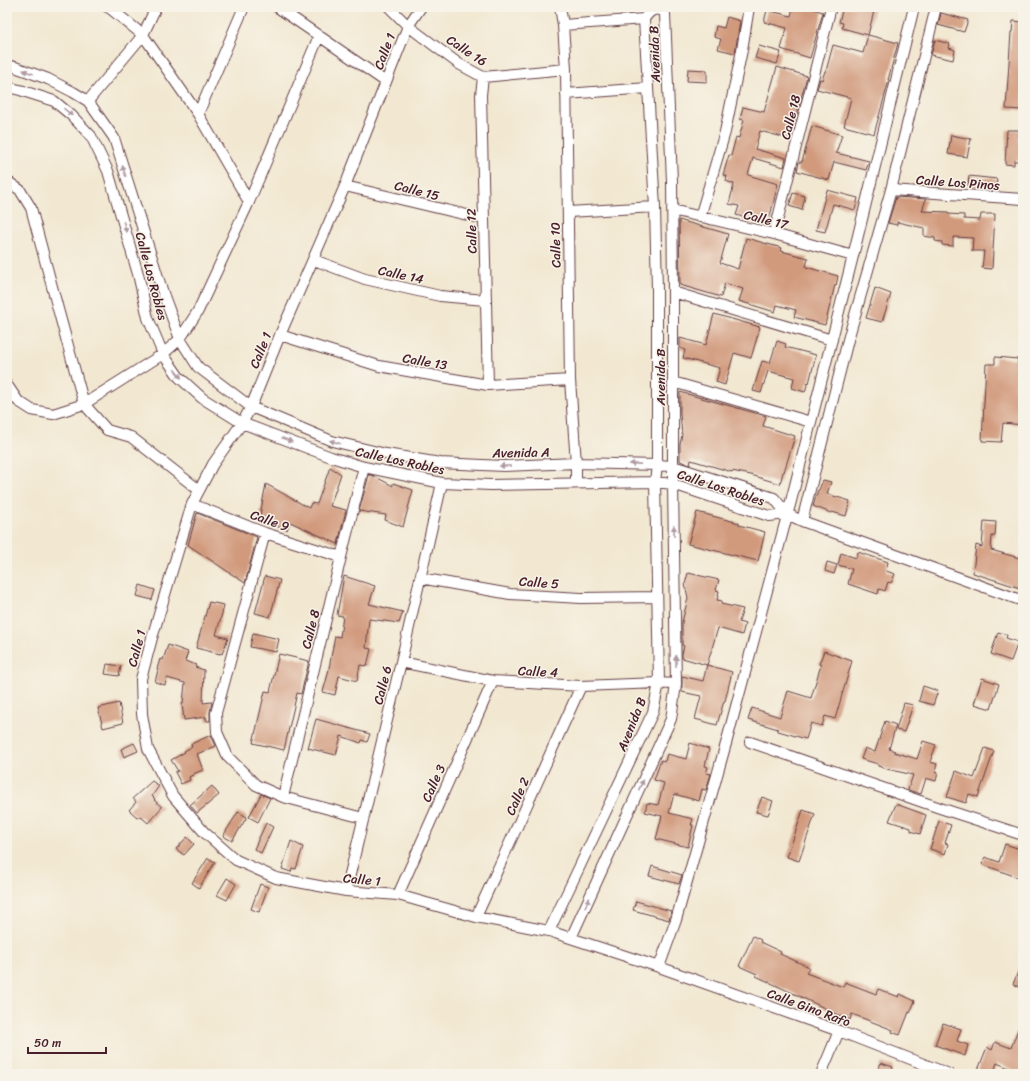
<svg xmlns="http://www.w3.org/2000/svg" width="1030" height="1081" viewBox="0 0 1030 1081" font-family="Sriracha,sans-serif">
  <style>
    .building { fill: #d19a7d }
    .lines { fill: none; stroke-linecap: round; stroke-linejoin: round }
    .street-casing { stroke: #633d44; stroke-width: 12 }
    .street { stroke: #fff; stroke-width: 10 }
    .oneway { fill: #ae9aa0 }
    .labels { text-anchor: middle; stroke-width: 3; stroke-linejoin: round; paint-order: stroke }
    .street-label { font-size: 13px; fill: #4a1f2b; stroke: #f7f3e8 }
  </style>
  <rect width="100%" height="100%" fill="#f7f3e8"/>
  <filter id="ink" filterUnits="userSpaceOnUse"><feTurbulence type="fractalNoise" baseFrequency=".025" numOctaves="2"/><feDisplacementMap in="SourceGraphic" scale="8" xChannelSelector="R" yChannelSelector="G"/><feConvolveMatrix kernelMatrix="1 2 1 2 8 2 1 2 1" color-interpolation-filters="sRGB"/></filter>
  <filter id="wash" filterUnits="userSpaceOnUse"><feTurbulence type="fractalNoise" baseFrequency=".012" numOctaves="4" result="noise"/><feDisplacementMap in="SourceGraphic" scale="16" xChannelSelector="R" yChannelSelector="G"/><feGaussianBlur stdDeviation="0.9" result="paint"/><feColorMatrix in="noise" values="0 0 0 0 0 0 0 0 0 0 0 0 0 0 0 0 0 1.4 0 .05"/><feComposite in="paint" operator="in"/></filter>
  <g filter="url(#wash)">
    <rect width="100%" height="100%" fill="#f2e8d2"/>
    <g id="blocks">
      <path class="building" d="M793 7H806L823 12 810 58 781 49 787 28 764 22 767 10 791 16Z
        M843 7H875L868 35 842 28 843 23 839 22Z
        M941 13 968 20 964 32 938 25Z
        M727 17 740 21 735 53 718 49 721 39 714 37 716 26 724 28Z
        M1013 21 1023 22V110L1006 109 1011 32H1012Z
        M868 35 898 43 888 80H889L874 134 844 126 851 98 817 89 820 79 822 80 825 71H826L833 45 863 53Z
        M935 40 950 44 949 48 955 50 953 60 931 55Z
        M759 46 781 52 777 64 755 58Z
        M777 67 807 76 790 139 760 131 755 149 786 158 784 167 753 158 748 175 778 184 768 224 736 215 739 206 729 204 734 184 726 181 727 176 723 175 729 155 731 156 736 137 739 138 744 120 740 119 743 107 764 112Z
        M688 69 707 70V82L687 81Z
        M812 126 842 135 836 153 869 161 866 170 834 162 829 180 797 171 799 162H802Z
        M1007 130H1019V144H1023V161H1014V165L1005 164Z
        M951 135 971 139 967 157 948 154Z
        M969 176 997 179 996 187 968 185Z
        M827 190 858 198 855 210 833 204 825 232 816 230Z
        M793 193 805 196 802 210 789 206Z
        M896 197 926 199 922 211 948 212V214L964 215V219L980 220 981 214H995L992 269 982 268 984 251H972L973 238 953 237V246L942 245V242L935 241V238L924 236V228L897 222V225L888 223Z
        M679 220 728 234 720 263 738 269 746 238 782 248 781 251 808 258 806 267 838 276 836 286 835 285 825 325 794 317 796 310 777 305 775 312 739 301 743 289 725 283 721 297 680 285Z
        M875 288 891 294 882 322 866 318Z
        M714 314 760 327 751 358 734 353 725 385 716 382 720 368 683 358 685 350 680 348V338L706 345Z
        M777 341 786 344 785 347 816 355 809 383 808 382 805 392 792 388 794 378 768 371 761 393 753 391 762 361 770 363Z
        M995 357 1018 359V365L1023 366V425L1003 423 1001 442 982 441 986 364H995Z
        M680 392 766 416 763 426 795 436 784 472H783L780 484 751 475 732 471V472L691 460 690 465 680 461V444L682 435 680 413Z
        M330 467 341 474 330 506 346 510 338 544 290 522 287 530 259 520 266 484 309 508 311 503 317 504Z
        M369 475H372L393 486V483L413 490 403 527 385 520 386 515 359 511Z
        M823 480 831 482 827 494 850 501 846 516 832 512 831 513 813 506 818 490H819Z
        M697 512 739 523V525L765 532 758 561 688 544Z
        M197 513 257 537 245 583 188 545Z
        M984 521 996 522 995 536H992L991 550 1023 559V589L973 573 976 545 982 547Z
        M858 552 888 562 886 571 895 574 891 583 888 582 885 591 879 589 878 594 848 584 852 569 838 565 841 553 856 558Z
        M827 562 837 565 834 574 825 571Z
        M688 573 719 580 716 590 719 591 717 600 722 601 721 604 743 609 739 622 745 624 742 635 718 628 707 665 682 658V654L684 646 682 645V622L688 598 685 584Z
        M265 576 280 580 270 617 255 613Z
        M344 576 375 586 369 604 403 612 399 623 369 619 366 648 371 649 367 666 360 665 357 681 339 676 335 695 323 692 328 674 335 636 340 637 343 616 337 615Z
        M140 585 155 590 152 600 137 596Z
        M209 602 224 605 223 610 216 635 228 638 222 654 220 653V654L196 648Z
        M998 632 1007 635 1006 638 1018 642 1011 661 991 654Z
        M253 633 279 639 276 652 250 647Z
        M168 645 188 652 185 661 196 665 195 667 204 670 203 703 212 702 210 712V721H207L206 717 184 720 182 704 183 703 185 683 167 678 165 685 155 682 158 670 157 669 160 659 163 660Z
        M824 651 852 661 835 719 825 716 822 726 811 723 806 739 778 731V729L748 720 752 708 780 717 788 691 811 698 821 665 819 664Z
        M279 654 309 661 301 694 297 693 284 750 253 743 265 691 270 692Z
        M107 664 121 666 119 676 105 674Z
        M707 665 732 672 725 701H724L717 725 695 719 701 696 682 692V676L703 681Z
        M982 678 999 684 991 709 974 704Z
        M923 686 938 691 933 705 919 701Z
        M119 703 123 723 103 728 98 708Z
        M904 703 913 705 904 732 896 730Z
        M316 719 370 734 367 742 362 740 361 743 341 736 336 755 308 748Z
        M885 721 896 725 889 749 895 751 894 752 917 759 923 741 936 745 930 762 937 764 935 771 938 772 936 781 926 778 921 794 908 790 913 775 887 769 878 766V764L861 759 865 748 875 752Z
        M211 735 216 746 197 754 203 770 193 774V775L189 777 190 780 181 784 175 772 178 771 171 760 185 752 184 751 192 747 191 744Z
        M134 743 138 751 124 757 121 749Z
        M690 743 709 749 705 766 708 767 706 773 711 774 706 790 702 789 699 801 674 794 669 813 693 819 691 825H693L688 847 656 839 662 816 645 812 647 803 658 805 664 783 654 780 661 760 665 761 667 754 686 759Z
        M985 748 994 751 978 797 969 794 966 803 947 797 956 771 974 778Z
        M152 781 159 786 152 796 155 799 154 800 162 807 148 823 140 816 138 818 129 810 136 802 133 798Z
        M212 786 219 795 197 813 190 805Z
        M261 794 270 798 258 822 249 817Z
        M762 797 773 801 768 815 756 812Z
        M896 804 926 815 920 834 911 831V828L889 821Z
        M803 810 815 814 799 861 787 857Z
        M238 812 247 817 232 841 223 836Z
        M939 821 951 825 945 843 948 844 945 854 930 849Z
        M266 823 273 827 261 853 254 849Z
        M187 837 194 844 184 855 176 849Z
        M291 841 303 847 296 869 292 868 291 872 282 869Z
        M1005 844 1023 850V868L1019 878 982 864 985 857 999 862Z
        M208 858 215 862 199 888 192 883Z
        M652 866 682 875 679 884 649 876Z
        M227 878 236 884 227 900 217 895Z
        M260 884 268 887 259 912 251 909Z
        M636 901 671 911 669 920 633 910Z
        M753 936 761 940 760 942 781 952 780 954 809 967 806 973 830 982 843 987 845 982 876 994 878 989 899 997 900 994 915 1001 910 1013 909 1012 900 1035 892 1032 893 1030 852 1014 850 1020 833 1013V1012L756 976 757 974 739 966Z
        M1023 960V989L1013 984Z
        M1022 1018H1023V1074L997 1063 993 1074H989L978 1070 987 1047 992 1050 995 1042 1011 1048Z
        M943 1023 961 1029 957 1041 968 1045 965 1056 935 1045Z
        M881 1063 893 1067 891 1074H876Z"/>
    </g>
  </g>
  <g filter="url(#ink)">
    <use href="#blocks" fill-opacity="0" stroke="#633d44" stroke-width="1"/>
    <g class="lines">
      <g class="street-casing">
        <path id="street" d="M107 7 111 9 143 35 198 114 249 202
          M277 7 386 82
          M389 7 408 26 459 64 483 77 566 69
          M421 7 408 26 345 186 280 335 251 407 242 423 213 464 192 504 152 638 141 679 142 714 148 749 173 796 204 832 236 860 276 878 346 891 398 895 476 917 549 931 659 967 839 1031 949 1074
          M560 7 563 25 566 69 570 380 576 463V482
          M563 25 644 19
          M7 65 15 67 48 79 73 92 88 101 114 138 164 296 180 339 198 367 251 407 332 441 386 454 440 463 504 466 576 463 657 465 673 466 774 498 787 514
          M483 77 481 95 488 385
          M7 87 20 90 54 101 71 115 91 136 108 171 138 274 148 318 163 354 179 377 202 398 242 423 331 457 364 467 442 483 491 485 655 482 673 484 769 516 787 514 802 521 1023 601
          M566 94 648 88
          M88 101 143 35 156 7
          M198 114 244 7
          M7 181 20 190 31 208 58 309 84 404 107 430 131 437 199 490
          M345 186 484 219
          M891 190 1023 199
          M672 210 774 234 853 256
          M568 212 655 207
          M700 217 725 132 742 50 749 7
          M774 234 831 7
          M314 260 365 279 440 296 485 300
          M673 292 832 340
          M280 335 379 366 488 385 570 380
          M673 382 811 422
          M7 385 18 401 32 410 53 414 84 404 163 354 180 339 198 311 249 202 319 36
          M192 504 265 533 341 557
          M802 521 849 336 891 190 936 7
          M265 533 216 713 217 732 228 757 256 785 283 797 363 818
          M420 578 510 594 581 598 657 597
          M401 662 493 681 581 686 659 683 676 684
          M750 742 940 808 1023 835
          M283 797 341 557 364 467
          M346 891 401 662 442 483
          M398 895 493 681
          M476 917 581 686
          M549 931 653 712 659 683 655 482 657 465V290L655 207 644 19C649 11 655 7 663 11L665 14 672 181 673 292V484L676 684 671 719 571 938
          M659 967 676 920 727 740 791 501 853 256 914 7
          M821 1074 839 1031"/>
      </g>
      <use href="#street" class="street"/>
    </g>
    <defs><path id="oneway-solid" d="M-6-.8H1V-3.2L6.5 0L1 3.2V.8H-6Z"/></defs>
    <g class="oneway">
      <use href="#oneway-solid" transform="translate(28 72) rotate(-160)"/>
      <use href="#oneway-solid" transform="translate(68 112) rotate(40)"/>
      <use href="#oneway-solid" transform="translate(124 171) rotate(-108)"/>
      <use href="#oneway-solid" transform="translate(125 227) rotate(74)"/>
      <use href="#oneway-solid" transform="translate(178 374) rotate(51)"/>
      <use href="#oneway-solid" transform="translate(287 440) rotate(21)"/>
      <use href="#oneway-solid" transform="translate(335 442) rotate(-164)"/>
      <use href="#oneway-solid" transform="translate(635 464) rotate(-179)"/>
      <use href="#oneway-solid" transform="translate(505 466) rotate(-180)"/>
      <use href="#oneway-solid" transform="translate(674 531) rotate(-91)"/>
      <use href="#oneway-solid" transform="translate(676 661) rotate(-91)"/>
      <use href="#oneway-solid" transform="translate(641 785) rotate(-65)"/>
      <use href="#oneway-solid" transform="translate(587 903) rotate(-65)"/>
    </g>
  </g>
  <g class="labels">
    <g class="street-label">
      <text transform="translate(467 50) rotate(33)" y="5">Calle 16</text>
      <text transform="translate(384 51) rotate(-69)" y="5">Calle 1</text>
      <text transform="translate(654 54) rotate(-92)" y="5">Avenida B</text>
      <text transform="translate(790 117) rotate(-76)" y="5">Calle 18</text>
      <text transform="translate(958 182) rotate(4)" y="5">Calle Los Pinos</text>
      <text transform="translate(417 190) rotate(14)" y="5">Calle 15</text>
      <text transform="translate(766 219) rotate(14)" y="5">Calle 17</text>
      <text transform="translate(471 231) rotate(-91)" y="5">Calle 12</text>
      <text transform="translate(555 245) rotate(-91)" y="5">Calle 10</text>
      <text transform="translate(401 274) rotate(12)" y="5">Calle 14</text>
      <text transform="translate(152 276) rotate(75)" y="5">Calle Los Robles</text>
      <text transform="translate(260 350) rotate(-68)" y="5">Calle 1</text>
      <text transform="translate(425 361) rotate(10)" y="5">Calle 13</text>
      <text transform="translate(660 377) rotate(-90)" y="5">Avenida B</text>
      <text transform="translate(521 452) rotate(-1)" y="5">Avenida A</text>
      <text transform="translate(400 460) rotate(12)" y="5">Calle Los Robles</text>
      <text transform="translate(721 487) rotate(18)" y="5">Calle Los Robles</text>
      <text transform="translate(270 520) rotate(19)" y="5">Calle 9</text>
      <text transform="translate(539 582) rotate(4)" y="5">Calle 5</text>
      <text transform="translate(310 629) rotate(-76)" y="5">Calle 8</text>
      <text transform="translate(136 648) rotate(-75)" y="5">Calle 1</text>
      <text transform="translate(538 671) rotate(3)" y="5">Calle 4</text>
      <text transform="translate(382 685) rotate(-76)" y="5">Calle 6</text>
      <text transform="translate(631 724) rotate(-68)" y="5">Avenida B</text>
      <text transform="translate(433 783) rotate(-66)" y="5">Calle 3</text>
      <text transform="translate(517 796) rotate(-66)" y="5">Calle 2</text>
      <text transform="translate(362 879) rotate(5)" y="5">Calle 1</text>
      <text transform="translate(809 1007) rotate(20)" y="5">Calle Gino Rafo</text>
    </g>
  </g>
  <rect width="1030" height="1081" fill="none" stroke="#f7f3e8" stroke-width="24"/>
  <path d="M28 1047v6h78v-6" fill="none" stroke="#4a1f2b" stroke-width="2"/>
  <text x="34" y="1047" font-size="12" fill="#4a1f2b" stroke="#f7f3e8" stroke-width="3" paint-order="stroke">50 m</text>
</svg>
